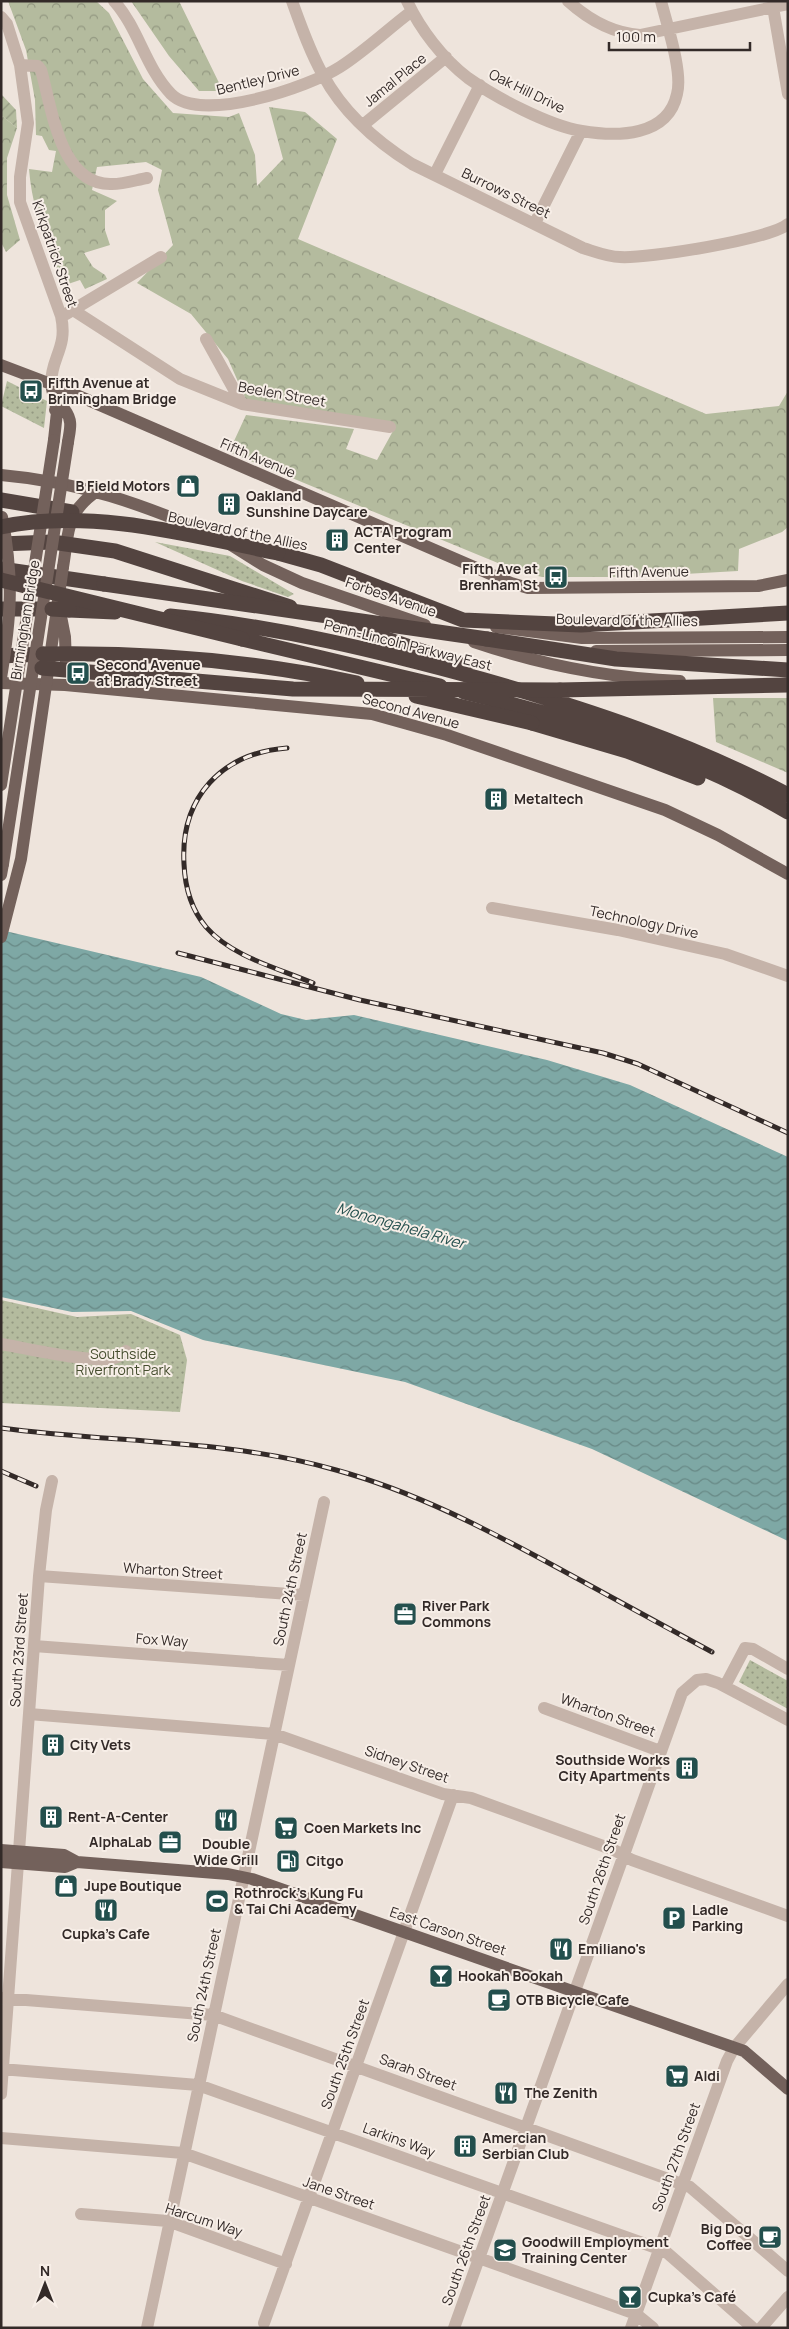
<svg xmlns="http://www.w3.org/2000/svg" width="789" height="2329" viewBox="0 0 789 2329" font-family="Manrope,sans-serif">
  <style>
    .grass { fill: url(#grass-dots) }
    .forest { fill: url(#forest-crowns) }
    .garden { fill: url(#garden-furrows) }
    .water { fill: url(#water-waves) }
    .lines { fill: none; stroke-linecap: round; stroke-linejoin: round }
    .minor { stroke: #c5b3a9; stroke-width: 12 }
    .major { stroke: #73615b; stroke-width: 12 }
    .highway { stroke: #534440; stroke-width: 15 }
    .rail-casing { stroke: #332a28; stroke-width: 5 }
    .rail { stroke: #f7eee7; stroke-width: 3; stroke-dasharray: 9; stroke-linecap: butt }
    .major-bridge { stroke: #73615b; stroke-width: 12 }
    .highway-bridge { stroke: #534440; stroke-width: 15 }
    .labels { text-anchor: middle; stroke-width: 4; stroke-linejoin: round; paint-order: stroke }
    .street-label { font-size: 14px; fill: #332a28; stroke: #f7eee7 }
    .poi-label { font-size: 14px; font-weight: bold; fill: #332a28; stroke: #f7eee7; text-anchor: start }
    .park-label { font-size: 14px; fill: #464e2f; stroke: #f7eee7 }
    .water-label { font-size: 15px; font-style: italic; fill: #234f4d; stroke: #f7eee7 }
  </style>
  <defs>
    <pattern id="grass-dots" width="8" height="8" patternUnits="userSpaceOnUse" patternTransform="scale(1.25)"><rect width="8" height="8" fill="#b4bb9e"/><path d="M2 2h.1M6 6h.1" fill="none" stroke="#939881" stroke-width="1.8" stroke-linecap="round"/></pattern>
    <pattern id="forest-crowns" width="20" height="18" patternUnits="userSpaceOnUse" patternTransform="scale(1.25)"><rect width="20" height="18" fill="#b4bb9e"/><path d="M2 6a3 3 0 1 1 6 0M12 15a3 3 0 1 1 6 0" fill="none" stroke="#939881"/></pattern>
    <pattern id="garden-furrows" width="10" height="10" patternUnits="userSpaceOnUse" patternTransform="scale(1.25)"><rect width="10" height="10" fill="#b4bb9e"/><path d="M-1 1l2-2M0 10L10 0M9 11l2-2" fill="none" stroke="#939881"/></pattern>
    <pattern id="water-waves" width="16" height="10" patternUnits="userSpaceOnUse" patternTransform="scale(1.25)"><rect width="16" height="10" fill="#7ea8a5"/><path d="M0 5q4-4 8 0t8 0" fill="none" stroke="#688986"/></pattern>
  </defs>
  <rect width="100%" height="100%" fill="#eee4dc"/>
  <path class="grass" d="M7 381 47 401 44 428 1 406Z
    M155 542 230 556 294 594 288 597 242 581Z
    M1 1300 77 1317 131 1314 180 1335 187 1360 180 1412 1 1403Z
    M750 1660 788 1681V1709L739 1682Z"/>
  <path class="forest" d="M8 1H96L109 13 143 79 173 113 229 117 239 113 255 155 257 186 283 159 269 107 305 112 337 139 298 239 706 414 779 406 788 391V527L782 532 739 549 738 571 631 577H542L517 571 229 452 246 415 354 429 346 449 377 460 393 431 247 402 228 359 191 314 137 283 173 245 158 190 162 170 146 162 97 167 92 190 117 201 105 210V230L110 245 84 253 93 267 105 275 107 279 85 289 80 280 62 286C48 248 32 210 29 169L52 172 56 151 49 150 42 136 36 135 35 100 26 50Z
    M131 1H179L223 91H199L169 56Z
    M1 115 17 128 7 158V195L20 240 6 252 1 242Z
    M713 698H788V773L716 742Z"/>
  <path class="garden" d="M1 94 16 110 17 128 1 115Z"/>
  <path class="water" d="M1 930 201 977 281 1014 306 1020 354 1015 547 1060 630 1085 788 1157V1541L592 1449 405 1382 203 1340 131 1311 72 1312 1 1297Z"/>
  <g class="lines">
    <path class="minor" d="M114 1C139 29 145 67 171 94 201 124 309 87 340 67 365 51 388 29 412 11
      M292 1C301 26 310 52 323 75 343 112 377 142 412 164L583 248C596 252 608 257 620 257 646 259 772 239 788 224
      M407 1C420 29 443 59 468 78 495 97 549 126 582 131 617 137 668 137 677 94 683 72 667 25 661 1
      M568 1C589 20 612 33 640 35L788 4
      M773 7 788 94
      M1 17 7 24 20 65 28 123 20 177V202L61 316C68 348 51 357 51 384
      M20 65 38 66 41 70C52 108 60 186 112 184 124 184 136 180 147 178
      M363 125 446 57
      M435 174 480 85
      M535 223 581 131
      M73 310 180 379 242 404 390 427
      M66 314 161 257
      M206 339 242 404
      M492 908 618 930 725 954 788 976
      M1 1344C30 1349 81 1361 109 1359 116 1359 121 1355 126 1351
      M39 1576 304 1595
      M34 1646 289 1665
      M725 1686 745 1648 753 1649 788 1669
      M544 1708 660 1751
      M29 1714 274 1734 443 1794 471 1798 614 1850 632 1860 788 1916
      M19 1851 39 1576 46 1510 52 1481
      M1 1998 213 2015 690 2187 788 2271
      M1 2069 198 2085 665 2251 753 2328
      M1 2094 18 1863
      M1 2138 183 2153 636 2314 653 2328
      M81 2214 168 2221 286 2264
      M264 2323 453 1795
      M147 2328 324 1502
      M454 2328 682 1693 697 1680 706 1679 718 1683 788 1720
      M631 2328 727 2061 734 2048 788 1984
      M761 2328 788 2297"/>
    <path class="major" d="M1 365 51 384 511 583 528 588 758 586 788 580
      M51 384 57 412 54 440
      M55 410H65C73 421 70 429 68 442
      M1 475C81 482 141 504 214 535
      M231 545 263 565 302 583 425 625
      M63 567C69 532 65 513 97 491
      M58 601 65 637 66 663
      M496 627 582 638 788 637
      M474 642C542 665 608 678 680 681
      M596 651 788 650
      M1 683 65 685 372 714 447 735 665 810 718 835 788 874
      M1 875 3 864
      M1 1850 64 1855 77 1862 228 1874 252 1879 744 2051 788 2089
      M1 1862 65 1867 77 1862"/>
    <path class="highway" d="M1 500 72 512
      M1 544 52 542 115 551 290 607
      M278 553 321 565 463 620 581 625 788 613
      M1 569 104 584
      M1 609H40
      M69 610 115 612
      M170 616C276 626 379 651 481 679 587 709 690 743 788 795
      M334 621 466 666
      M242 639 440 686
      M487 639 616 659 788 670
      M1 656 43 654
      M560 690 788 685
      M464 692C576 720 688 753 788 812
      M532 723 627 751 698 778"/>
    <g class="rail-casing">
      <path id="rail" d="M287 748C222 753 180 797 184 864 185 887 191 909 206 927 232 957 278 968 313 983
        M178 953 360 1000 603 1053 638 1064 788 1133
        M1 1428C113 1443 227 1439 336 1470 416 1492 486 1529 558 1568 609 1596 660 1624 712 1652
        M1 1471 36 1486"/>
    </g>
    <use href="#rail" class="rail"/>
    <path class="major-bridge" d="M1 678C11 617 14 579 2 517
      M1 785 54 440
      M3 864 68 442
      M1 937 21 859 63 567"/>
    <path class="highway-bridge" d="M1 527C90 508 190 535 278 553
      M1 580 242 639
      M104 584 487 639
      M52 609 69 610
      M43 654C149 652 254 661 357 683
      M42 668 293 689 560 690
      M416 696 532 723"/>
  </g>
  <defs>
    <g id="bus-square" transform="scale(1.25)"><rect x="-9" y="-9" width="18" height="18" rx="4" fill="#234f4d" stroke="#f7eee7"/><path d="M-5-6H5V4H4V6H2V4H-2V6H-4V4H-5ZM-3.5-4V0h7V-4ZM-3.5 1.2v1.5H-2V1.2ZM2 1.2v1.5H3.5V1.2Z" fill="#fff"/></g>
    <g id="shop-square" transform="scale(1.25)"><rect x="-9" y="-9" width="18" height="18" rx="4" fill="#234f4d" stroke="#f7eee7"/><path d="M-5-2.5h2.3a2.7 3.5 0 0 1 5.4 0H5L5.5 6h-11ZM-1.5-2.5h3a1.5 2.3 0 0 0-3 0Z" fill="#fff"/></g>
    <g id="building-square" transform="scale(1.25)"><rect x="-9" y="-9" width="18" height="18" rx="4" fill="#234f4d" stroke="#f7eee7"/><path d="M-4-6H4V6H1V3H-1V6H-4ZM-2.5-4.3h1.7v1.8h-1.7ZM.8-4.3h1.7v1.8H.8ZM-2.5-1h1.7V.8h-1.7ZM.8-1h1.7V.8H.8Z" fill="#fff"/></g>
    <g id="office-square" transform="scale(1.25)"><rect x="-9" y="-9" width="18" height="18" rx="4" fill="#234f4d" stroke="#f7eee7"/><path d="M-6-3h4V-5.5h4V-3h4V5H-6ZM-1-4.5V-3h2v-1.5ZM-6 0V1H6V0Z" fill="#fff"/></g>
    <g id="restaurant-square" transform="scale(1.25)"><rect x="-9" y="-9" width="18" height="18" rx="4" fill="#234f4d" stroke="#f7eee7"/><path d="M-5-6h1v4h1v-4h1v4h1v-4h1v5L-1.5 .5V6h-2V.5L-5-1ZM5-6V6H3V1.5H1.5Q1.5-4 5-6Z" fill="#fff"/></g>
    <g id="supermarket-square" transform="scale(1.25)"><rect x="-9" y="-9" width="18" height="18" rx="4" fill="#234f4d" stroke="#f7eee7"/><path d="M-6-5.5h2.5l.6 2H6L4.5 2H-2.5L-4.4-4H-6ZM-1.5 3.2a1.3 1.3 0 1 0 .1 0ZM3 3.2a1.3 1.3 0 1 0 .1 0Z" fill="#fff"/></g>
    <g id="fuel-square" transform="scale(1.25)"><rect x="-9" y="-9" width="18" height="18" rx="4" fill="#234f4d" stroke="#f7eee7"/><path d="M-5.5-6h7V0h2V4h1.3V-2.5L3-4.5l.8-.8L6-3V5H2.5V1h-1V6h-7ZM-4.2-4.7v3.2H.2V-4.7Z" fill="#fff"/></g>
    <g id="stadium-square" transform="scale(1.25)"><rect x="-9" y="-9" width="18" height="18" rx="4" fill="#234f4d" stroke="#f7eee7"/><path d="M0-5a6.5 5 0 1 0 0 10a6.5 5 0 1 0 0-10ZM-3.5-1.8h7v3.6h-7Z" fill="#fff"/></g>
    <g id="parking-square" transform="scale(1.25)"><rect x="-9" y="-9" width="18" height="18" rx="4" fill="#234f4d" stroke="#f7eee7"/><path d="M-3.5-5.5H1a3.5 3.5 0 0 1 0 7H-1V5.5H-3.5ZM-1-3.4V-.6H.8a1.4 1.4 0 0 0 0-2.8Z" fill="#fff"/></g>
    <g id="bar-square" transform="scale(1.25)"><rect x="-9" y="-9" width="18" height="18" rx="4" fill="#234f4d" stroke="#f7eee7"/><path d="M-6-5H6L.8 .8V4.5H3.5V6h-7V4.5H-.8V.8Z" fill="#fff"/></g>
    <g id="cafe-square" transform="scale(1.25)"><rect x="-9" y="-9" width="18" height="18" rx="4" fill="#234f4d" stroke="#f7eee7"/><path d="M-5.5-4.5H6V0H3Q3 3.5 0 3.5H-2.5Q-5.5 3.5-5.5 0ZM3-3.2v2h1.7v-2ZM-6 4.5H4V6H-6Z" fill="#fff"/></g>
    <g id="school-square" transform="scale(1.25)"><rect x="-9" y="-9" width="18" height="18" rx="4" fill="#234f4d" stroke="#f7eee7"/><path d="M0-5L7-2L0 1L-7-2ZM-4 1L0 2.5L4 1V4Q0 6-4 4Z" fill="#fff"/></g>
  </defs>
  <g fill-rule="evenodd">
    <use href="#bus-square" x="31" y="391"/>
    <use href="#shop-square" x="188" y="486"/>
    <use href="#building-square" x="229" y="504"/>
    <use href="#building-square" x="337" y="540"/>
    <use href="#bus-square" x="556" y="577"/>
    <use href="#bus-square" x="78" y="673"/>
    <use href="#building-square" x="496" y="799"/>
    <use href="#office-square" x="405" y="1614"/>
    <use href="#building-square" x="53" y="1745"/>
    <use href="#building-square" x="687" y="1768"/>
    <use href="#building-square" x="51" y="1817"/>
    <use href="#restaurant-square" x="226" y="1820"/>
    <use href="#supermarket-square" x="286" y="1828"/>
    <use href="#office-square" x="170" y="1842"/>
    <use href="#fuel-square" x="288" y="1861"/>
    <use href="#shop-square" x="66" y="1886"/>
    <use href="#stadium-square" x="217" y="1901"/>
    <use href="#restaurant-square" x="106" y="1910"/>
    <use href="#parking-square" x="674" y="1918"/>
    <use href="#restaurant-square" x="561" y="1949"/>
    <use href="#bar-square" x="441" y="1976"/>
    <use href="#cafe-square" x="499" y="2000"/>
    <use href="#supermarket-square" x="677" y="2076"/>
    <use href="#restaurant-square" x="506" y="2093"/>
    <use href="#building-square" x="465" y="2146"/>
    <use href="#cafe-square" x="770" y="2237"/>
    <use href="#school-square" x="505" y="2250"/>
    <use href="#bar-square" x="630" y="2297"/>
  </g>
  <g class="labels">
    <g class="street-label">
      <text transform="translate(258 80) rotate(-14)" y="5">Bentley Drive</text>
      <text transform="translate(395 80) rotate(-39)" y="5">Jamal Place</text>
      <text transform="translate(527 91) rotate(26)" y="5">Oak Hill Drive</text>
      <text transform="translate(506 193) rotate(26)" y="5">Burrows Street</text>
      <text transform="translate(55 254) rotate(71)" y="5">Kirkpatrick Street</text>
      <text transform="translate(282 394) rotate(10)" y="5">Beelen Street</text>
      <text transform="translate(258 458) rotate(23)" y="5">Fifth Avenue</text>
      <text transform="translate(238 531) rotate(12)" y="5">Boulevard of the Allies</text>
      <text transform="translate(649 572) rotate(-1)" y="5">Fifth Avenue</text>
      <text transform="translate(391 597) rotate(19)" y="5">Forbes Avenue</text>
      <text transform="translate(25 620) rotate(-81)" y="5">Birmingham Bridge</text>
      <text transform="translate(627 620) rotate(1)" y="5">Boulevard of the Allies</text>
      <text transform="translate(408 645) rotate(14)" y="5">Penn-Lincoln Parkway East</text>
      <text transform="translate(411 711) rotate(15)" y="5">Second Avenue</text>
      <text transform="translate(644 922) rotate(12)" y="5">Technology Drive</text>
      <text transform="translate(173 1571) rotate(4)" y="5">Wharton Street</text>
      <text transform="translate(290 1589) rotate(-78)" y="5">South 24th Street</text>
      <text transform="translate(162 1640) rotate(4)" y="5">Fox Way</text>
      <text transform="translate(19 1650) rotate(-86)" y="5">South 23rd Street</text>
      <text transform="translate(608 1715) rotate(20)" y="5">Wharton Street</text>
      <text transform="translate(407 1764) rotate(19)" y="5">Sidney Street</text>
      <text transform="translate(602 1869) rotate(-71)" y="5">South 26th Street</text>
      <text transform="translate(448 1931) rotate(19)" y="5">East Carson Street</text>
      <text transform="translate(204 1985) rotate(-78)" y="5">South 24th Street</text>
      <text transform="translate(345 2054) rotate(-70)" y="5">South 25th Street</text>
      <text transform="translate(418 2072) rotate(20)" y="5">Sarah Street</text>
      <text transform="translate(399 2140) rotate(20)" y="5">Larkins Way</text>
      <text transform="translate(676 2157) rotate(-70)" y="5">South 27th Street</text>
      <text transform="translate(339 2193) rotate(19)" y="5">Jane Street</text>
      <text transform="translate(204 2220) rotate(18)" y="5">Harcum Way</text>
      <text transform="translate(466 2250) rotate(-70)" y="5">South 26th Street</text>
    </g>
    <g class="poi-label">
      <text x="48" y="388">Fifth Avenue at<tspan x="48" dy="16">Brimingham Bridge</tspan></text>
      <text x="170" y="491" text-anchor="end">B Field Motors</text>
      <text x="246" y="501">Oakland<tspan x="246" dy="16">Sunshine Daycare</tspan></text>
      <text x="354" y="537">ACTA Program<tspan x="354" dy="16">Center</tspan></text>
      <text x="538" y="574" text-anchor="end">Fifth Ave at<tspan x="538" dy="16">Brenham St</tspan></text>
      <text x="96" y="670">Second Avenue<tspan x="96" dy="16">at Brady Street</tspan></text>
      <text x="514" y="804">Metaltech</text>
      <text x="422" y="1611">River Park<tspan x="422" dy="16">Commons</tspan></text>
      <text x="70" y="1750">City Vets</text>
      <text x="670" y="1765" text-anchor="end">Southside Works<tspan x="670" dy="16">City Apartments</tspan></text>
      <text x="68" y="1822">Rent-A-Center</text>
      <text x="304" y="1833">Coen Markets Inc</text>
      <text x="152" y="1847" text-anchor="end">AlphaLab</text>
      <text x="226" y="1849" text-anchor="middle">Double<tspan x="226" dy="16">Wide Grill</tspan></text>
      <text x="306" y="1866">Citgo</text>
      <text x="84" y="1891">Jupe Boutique</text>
      <text x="234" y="1898">Rothrock's Kung Fu<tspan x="234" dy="16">&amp; Tai Chi Academy</tspan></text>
      <text x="692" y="1915">Ladle<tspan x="692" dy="16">Parking</tspan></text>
      <text x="106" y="1939" text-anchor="middle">Cupka's Cafe</text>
      <text x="578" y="1954">Emiliano's</text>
      <text x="458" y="1981">Hookah Bookah</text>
      <text x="516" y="2005">OTB Bicycle Cafe</text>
      <text x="694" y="2081">Aldi</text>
      <text x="524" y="2098">The Zenith</text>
      <text x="482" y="2143">Amercian<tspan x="482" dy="16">Serbian Club</tspan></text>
      <text x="752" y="2234" text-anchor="end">Big Dog<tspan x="752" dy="16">Coffee</tspan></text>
      <text x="522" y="2247">Goodwill Employment<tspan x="522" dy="16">Training Center</tspan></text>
      <text x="648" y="2302">Cupka’s Café</text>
    </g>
    <g class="park-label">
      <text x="123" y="1359">Southside<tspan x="123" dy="16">Riverfront Park</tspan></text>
    </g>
    <g class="water-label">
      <text transform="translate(401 1226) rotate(16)" y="5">Monongahela River</text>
    </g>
  </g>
  <rect width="789" height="2329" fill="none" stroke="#332a28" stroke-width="5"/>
  <g transform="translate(45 2284)" stroke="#f7eee7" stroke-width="4" paint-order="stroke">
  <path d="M0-4L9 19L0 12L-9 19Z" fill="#332a28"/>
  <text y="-8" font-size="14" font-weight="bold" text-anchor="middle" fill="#332a28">N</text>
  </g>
  <path d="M609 42v8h141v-8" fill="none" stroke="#332a28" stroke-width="2.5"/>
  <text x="616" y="42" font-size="15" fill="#332a28" stroke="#f7eee7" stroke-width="4" paint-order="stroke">100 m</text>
</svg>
